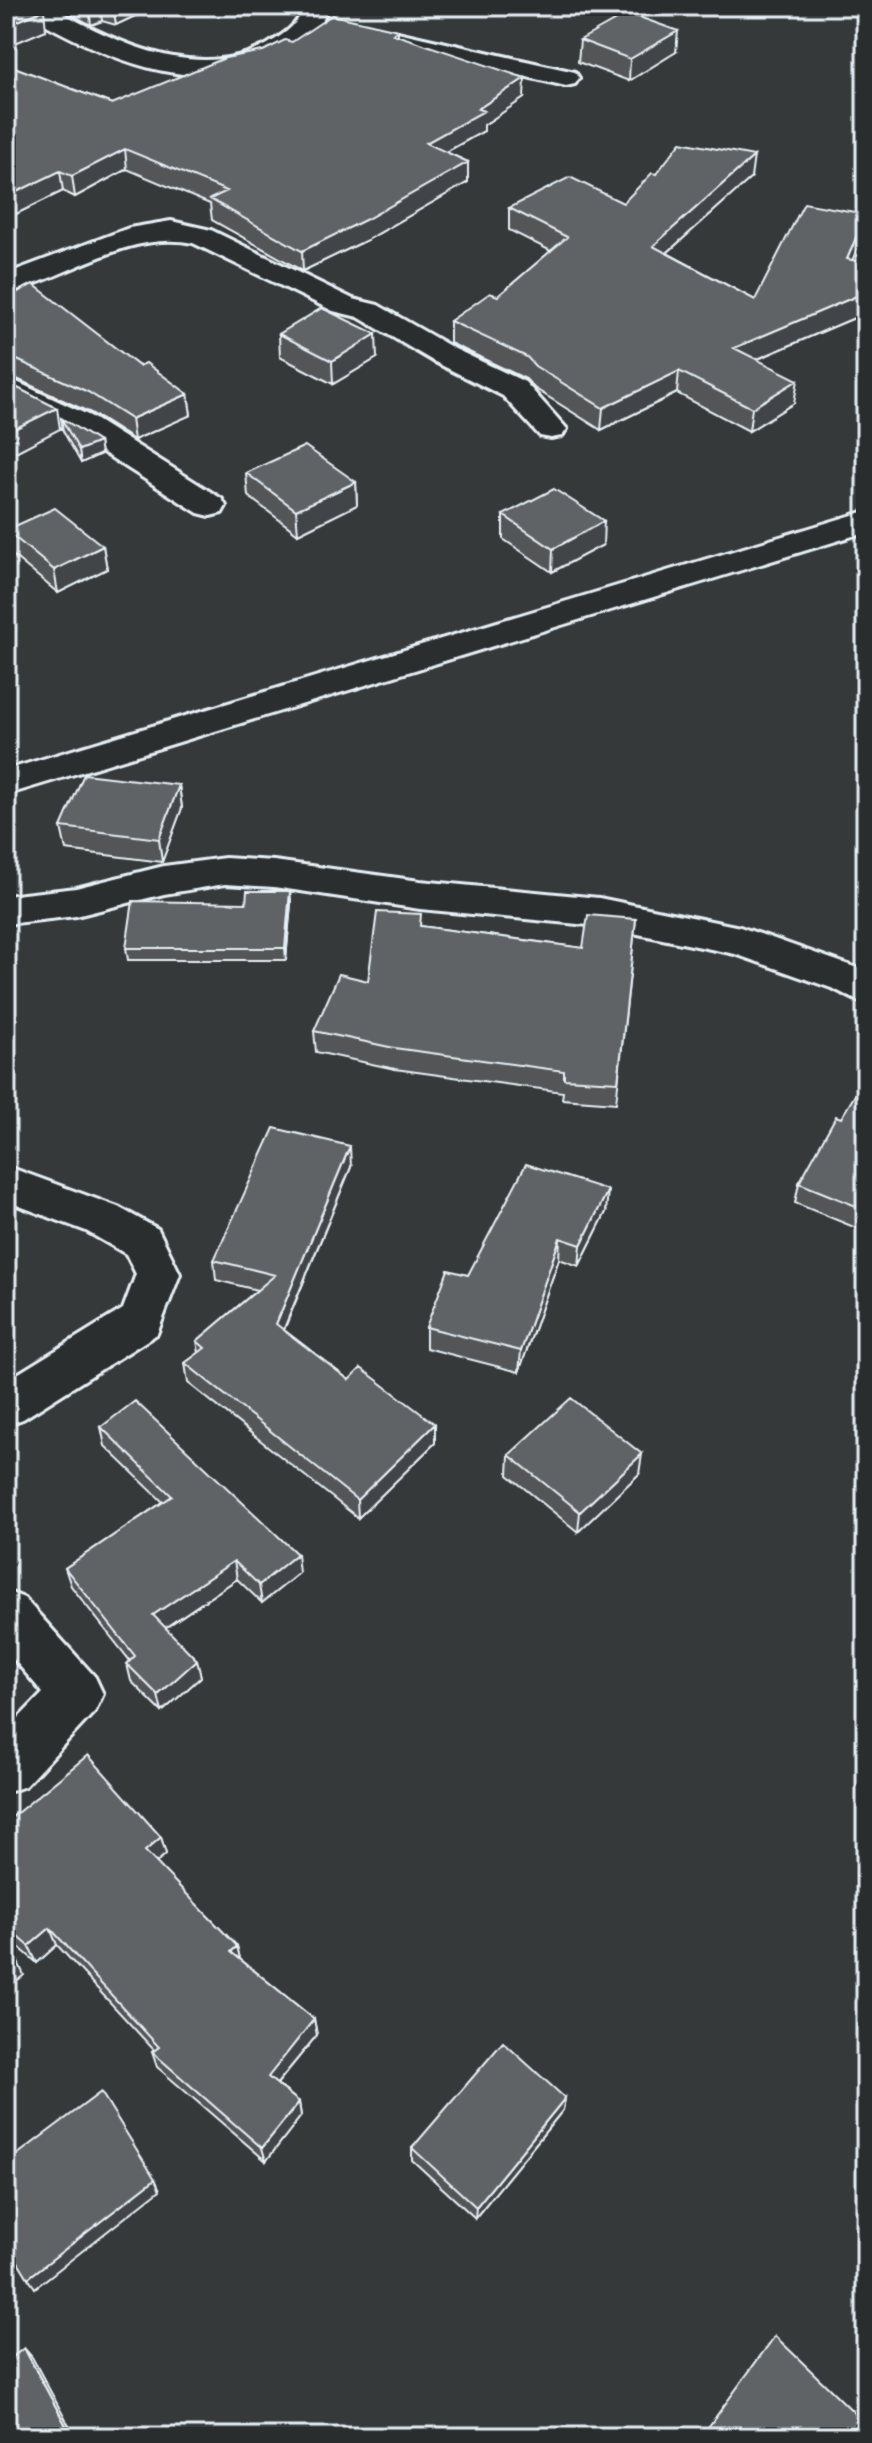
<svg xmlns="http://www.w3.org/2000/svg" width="872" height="2443" viewBox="0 0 872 2443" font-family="Caveat,sans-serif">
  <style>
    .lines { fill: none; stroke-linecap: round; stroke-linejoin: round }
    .minor-casing { stroke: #e8f1f8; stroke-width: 6 }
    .trunk-casing { stroke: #e8f1f8; stroke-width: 6 }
    .minor { fill: #2a2d2e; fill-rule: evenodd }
    .trunk { fill: #2a2d2e; fill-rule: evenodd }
    .wall { fill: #525557; stroke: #e8f1f8; stroke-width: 2 }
    .shaded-wall { fill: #424547; stroke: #e8f1f8; stroke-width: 2 }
    .building { fill: #5f6365; stroke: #e8f1f8; stroke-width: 2 }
  </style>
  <rect width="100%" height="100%" fill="#35393a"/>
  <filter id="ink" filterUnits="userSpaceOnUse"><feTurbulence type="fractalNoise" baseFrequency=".0125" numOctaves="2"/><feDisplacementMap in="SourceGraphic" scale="16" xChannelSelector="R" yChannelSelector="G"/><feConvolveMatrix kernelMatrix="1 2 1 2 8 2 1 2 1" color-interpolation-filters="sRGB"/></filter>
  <g filter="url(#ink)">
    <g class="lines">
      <g class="minor-casing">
        <path id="minor" d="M19 6C28 6 41 4 50 6 61 10 72 19 83 24 139 52 207 77 266 45 283 35 298 26 304 6H328C322 29 305 44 285 56 200 103 98 56 22 11Z
          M393 31 575 72 579 78 575 84 566 86 384 44 380 39 384 34Z
          M171 221 211 230 353 299 378 305 455 349 525 382 567 429 562 436 551 438 540 436 503 396 433 361 358 317 333 311 193 243C128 230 67 278 6 293V274L129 228Z
          M6 377 90 416 222 499 226 506 222 513 210 516 198 513 68 430 6 398Z
          M225 858 274 861 420 881 599 898 740 927 866 971V1005L834 989 735 954 599 926 420 909 274 887 225 884 164 894 76 916 6 924V896L76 888 164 866Z
          M6 1166 118 1207 158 1229 180 1274 157 1334 23 1419 6 1425V1381L123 1309 136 1274 126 1254 86 1231 6 1201Z
          M6 1591 24 1598 95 1677 103 1694 95 1711 25 1786 6 1793V1731L43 1693 6 1650Z"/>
      </g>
      <g class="trunk-casing">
        <path id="trunk" d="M866 511V532L6 795V770Z"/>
      </g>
      <use href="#minor" class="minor"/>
      <use href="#trunk" class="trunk"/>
    </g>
    <path class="wall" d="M56 6H156L116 25 102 21 91 25Z
      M398 30V36L524 98 484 125V131L446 152 468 162V182L367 240 303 271 212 220 210 204 127 169 75 197 63 191 8 218 6 217V64L112 104 263 51 292 42Z
      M580 40 676 52 629 81 578 62Z
      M656 174 751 178 667 253 755 300 863 236 852 260 866 263V313L756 360 794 403 749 431 677 393 601 430 534 388 526 379 450 343V321L498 296 551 251 509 230V208L623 203Z
      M6 298 139 366 188 394 191 415 134 440 91 413 6 374Z
      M279 334 377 358 333 384 280 357Z
      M61 418 99 442 101 454 81 463 63 431Z
      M246 473 356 482 357 505 298 534 248 496Z
      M503 515 603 545 552 572 503 539Z
      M6 530 103 546 107 569 58 593 11 554Z
      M179 785 182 808 162 862 66 850 61 827Z
      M290 891 291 903 286 960H128L126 948Z
      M636 919 616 1103 562 1099 563 1092 395 1069 316 1052 314 1031 368 981 421 926 583 948Z
      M866 1087V1232L795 1203 799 1183 841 1118Z
      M351 1167 284 1330 349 1380 435 1424V1443L358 1518 188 1383 185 1363 199 1353 197 1341 257 1290 216 1280 214 1260Z
      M606 1212 579 1266 559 1259 519 1372 426 1348V1327L468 1275Z
      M101 1427 299 1573 262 1603 237 1579 165 1628 197 1660 201 1677 162 1712 131 1681 127 1664 130 1661 71 1586 65 1568 163 1502 105 1446Z
      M509 1455 639 1474 578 1532 508 1475Z
      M6 1822 161 1837 166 1854 156 1863 237 1946 240 1959 314 2019 317 2035 277 2084 299 2102 301 2116 266 2161 157 2067 152 2052 154 2050 57 1945 37 1963 6 1936Z
      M565 2098 563 2110 475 2218 412 2160V2148Z"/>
    <path class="shaded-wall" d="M89 6H100L102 21 91 25Z
      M113 6H156L116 25Z
      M44 10 46 30 6 47V26Z
      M678 31 676 52 629 81 630 59Z
      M525 78 524 98 484 125V131L426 163V143Z
      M125 149 127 169 75 197 72 176Z
      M754 156 751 178 651 267 653 246Z
      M468 162V182L367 240 303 271 302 251Z
      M60 171 63 191 8 218 6 197Z
      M866 215 863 236 843 281 847 259Z
      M866 292V313L731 370 734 348Z
      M376 334 377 358 333 384 332 361Z
      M679 371 677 393 601 430 603 408Z
      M798 380 794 403 749 431 752 408Z
      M188 394 191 415 134 440 131 419Z
      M57 408 60 429 6 457V433Z
      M99 442 101 454 81 463 79 450Z
      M356 482 357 505 298 534 296 510Z
      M604 521 603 545 552 572 553 549Z
      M103 546 107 569 58 593 54 570Z
      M179 785 182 808 162 862 159 839Z
      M290 891 291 903 286 960 285 948Z
      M350 1146 351 1167 278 1343 276 1324Z
      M608 1190 606 1212 579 1266 581 1245Z
      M560 1238 559 1259 519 1372 521 1351Z
      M435 1424V1443L358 1518 357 1500Z
      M642 1454 639 1474 578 1532 580 1512Z
      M297 1554 299 1573 262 1603 259 1585Z
      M234 1561 237 1579 157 1633 153 1615Z
      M197 1660 201 1677 162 1712 158 1695Z
      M161 1837 166 1854 150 1868 145 1851Z
      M50 1928 57 1945 37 1963 29 1946Z
      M237 1946 241 1963 231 1952Z
      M16 1958 24 1975 6 1990V1967Z
      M314 2019 317 2035 271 2091 268 2077Z
      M565 2098 563 2110 475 2218 476 2207Z
      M299 2102 301 2116 266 2161 262 2148Z
      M155 2179 160 2190 35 2288 28 2278Z
      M24 2348 32 2357 75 2437H72Z"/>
    <path class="building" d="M6 6H37L44 10 6 26Z
      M628 13 678 31 630 59 580 40Z
      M332 15 398 30 393 34 525 78 478 109 484 111 426 143 468 162 367 219 302 251 210 199 227 191 125 149 72 176 60 171 6 197V64L112 104 225 58 263 51 285 40 292 42Z
      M681 142 754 156 653 246 755 300 804 203 866 214 847 259 866 263V292L734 348 798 380 752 408 679 371 603 408 535 366 527 357 450 321 490 293 498 296 567 237 509 208 570 177 623 203 652 173 656 174Z
      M33 284 139 366 146 363 188 394 131 419 88 392 6 355V328L12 326 6 322V298Z
      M322 308 376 334 332 361 279 334Z
      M6 382 57 408 6 433Z
      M61 418 99 442 79 450Z
      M305 446 356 482 296 510 246 473Z
      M554 489 604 521 553 549 503 515Z
      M55 508 103 546 54 570 6 530Z
      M84 774 179 785 159 839 61 827Z
      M247 891H290L285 948H126L133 901 246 903Z
      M377 912 421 914 420 926 583 948 588 915 636 919 618 1082 564 1079V1071L394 1048 314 1031 339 974 368 981Z
      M861 1085 866 1087V1210L799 1183 836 1116 841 1118Z
      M274 1128 350 1146 276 1324 349 1380 361 1368 435 1424 357 1500 185 1363 205 1348 197 1341 275 1275 214 1260Z
      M526 1164 608 1190 581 1245 560 1238 521 1351 426 1327 448 1270 468 1275Z
      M571 1398 642 1454 580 1512 509 1455Z
      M135 1401 297 1554 259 1585 234 1561 153 1615 197 1660 158 1695 127 1664 135 1656 65 1568 172 1496 101 1427Z
      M88 1755 161 1837 145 1851 237 1946 231 1952 314 2019 268 2077 299 2102 262 2148 152 2052 159 2047 50 1928 29 1946 6 1926V1822Z
      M6 1943 16 1958 6 1967Z
      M503 2042 565 2098 476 2207 412 2148Z
      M101 2092 155 2179 28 2278 6 2242V2163Z
      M775 2336 866 2424V2434L864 2437H701Z
      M24 2348 72 2437H6V2362Z"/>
  </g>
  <rect width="872" height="2443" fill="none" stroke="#2a2d2e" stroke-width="32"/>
  <rect x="16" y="16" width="840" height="2411" fill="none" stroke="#e8f1f8" stroke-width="3" filter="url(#ink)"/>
</svg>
